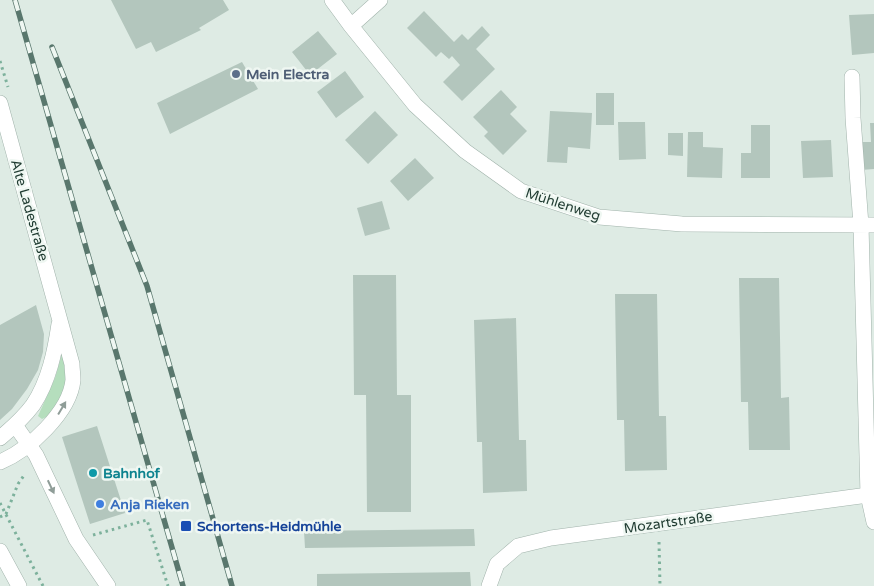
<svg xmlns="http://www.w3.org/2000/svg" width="874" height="586" viewBox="0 0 874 586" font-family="'Varela Round',sans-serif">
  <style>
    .green { fill: #b5debd }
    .building { fill: #b3c6bd }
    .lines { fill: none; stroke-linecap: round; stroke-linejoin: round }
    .minor-casing { stroke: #a1b3ab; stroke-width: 16 }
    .path { stroke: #7db19c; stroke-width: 3; stroke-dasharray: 2.5 4; stroke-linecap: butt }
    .minor { stroke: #fff; stroke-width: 15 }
    .rail-casing { stroke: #59776d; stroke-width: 5.5 }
    .rail { stroke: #eff7f2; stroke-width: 4; stroke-dasharray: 11; stroke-linecap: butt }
    .oneway { fill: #8f9d98 }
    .service-dot { fill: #5c6f8a; stroke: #eff7f2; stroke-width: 2 }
    .culture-dot { fill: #0f9aa8; stroke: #eff7f2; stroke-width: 2 }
    .shop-dot { fill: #3f7fe0; stroke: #eff7f2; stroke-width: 2 }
    .transit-dot { fill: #1a4fb4; stroke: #eff7f2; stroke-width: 2 }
    .labels { text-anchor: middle; stroke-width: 5; stroke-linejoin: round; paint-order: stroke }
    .service-label { font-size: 14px; font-weight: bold; fill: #4e5e75; stroke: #eff7f2; text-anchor: start }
    .street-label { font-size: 14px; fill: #1f3b31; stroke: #eff7f2 }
    .culture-label { font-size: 14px; font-weight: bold; fill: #0d838f; stroke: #eff7f2; text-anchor: start }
    .shop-label { font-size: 14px; font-weight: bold; fill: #366cbe; stroke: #eff7f2; text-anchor: start }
    .transit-label { font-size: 14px; font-weight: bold; fill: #164399; stroke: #eff7f2; text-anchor: start }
  </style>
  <rect width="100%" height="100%" fill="#deebe4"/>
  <path class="green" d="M62 354H64C65 362 68 371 67 379 66 392 54 415 42 419L38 416 55 378Z"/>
  <path class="building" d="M111 0H223L229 10 199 28 201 30 156 52 151 42 136 49Z
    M424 11 454 42 462 34 468 40 482 26 490 35 476 49 495 69 462 101 443 82 460 65 452 56 449 59 441 52 436 57 407 28Z
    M874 14V53L852 55 849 15Z
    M318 31 337 54 310 75 292 52Z
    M242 62 258 89 170 134 157 103Z
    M345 71 364 97 336 118 317 92Z
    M501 90 517 107 510 114 527 131 503 155 484 136 488 132 473 117Z
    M596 93H614V125H596Z
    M375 111 398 135 368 164 345 140Z
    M550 111 592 113 590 149 568 147 567 163 547 162Z
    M618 122H645L646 159 619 160Z
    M870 123H874V169L861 170 860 142H871Z
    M751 125H770V178H741V153H751Z
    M688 132H703V147L723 148 722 178 687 177Z
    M668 133H683V156L668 155Z
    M831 140 833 177 803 178 801 141Z
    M415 158 434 178 408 201 390 181Z
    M382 201 390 229 365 236 357 208Z
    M353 275H396L397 395H411V512H367L366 395H354Z
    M739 278H779L781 398 789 397 790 450H749L748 402H741Z
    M615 294H657L659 416H666L667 470 625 471 624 420H617Z
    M36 305 44 334 43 352 38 370 27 389 12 409 0 420V325Z
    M516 318 519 440H526L527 491 483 493 482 442H477L474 320Z
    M97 426 125 513 90 524 62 437Z
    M474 529 475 546 305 548 304 531Z
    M470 572 471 586H317V574Z"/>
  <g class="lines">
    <g class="minor-casing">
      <path id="minor" d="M332 0 351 26 415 105 465 151 521 191 599 217 682 224 874 225
        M351 26 380 0
        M852 77 853 118 861 225 868 495 874 522
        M0 103 72 364C72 369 73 375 73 380 70 412 29 450 0 462
        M15 425 36 455 76 539 108 586
        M0 438C12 428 24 417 33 405 49 381 55 351 59 324
        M0 551 19 586
        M489 586 497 564 518 546 551 538 868 495"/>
    </g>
    <path class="path" d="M0 61 8 87
      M0 503 43 586
      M0 517 6 514 18 484 25 474
      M93 535 147 520 168 586
      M659 542 660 586"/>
    <use href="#minor" class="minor"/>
    <g class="rail-casing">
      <path id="rail" d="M15 0 183 586
        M52 47 147 286 232 586"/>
    </g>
    <use href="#rail" class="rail"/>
  </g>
  <defs><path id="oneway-solid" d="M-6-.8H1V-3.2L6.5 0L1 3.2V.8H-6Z" transform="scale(1.25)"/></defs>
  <g class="oneway">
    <use href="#oneway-solid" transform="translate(62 408) rotate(-59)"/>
    <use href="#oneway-solid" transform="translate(51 487) rotate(65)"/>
  </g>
  <circle class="service-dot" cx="236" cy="74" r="5"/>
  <circle class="culture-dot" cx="93" cy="473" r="5"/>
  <circle class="shop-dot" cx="100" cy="504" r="5"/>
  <rect class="transit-dot" x="180" y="520" width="12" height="12" rx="2.5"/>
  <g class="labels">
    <g class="service-label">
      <text x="246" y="79">Mein Electra</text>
    </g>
    <g class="street-label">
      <text transform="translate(563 204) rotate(18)" y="5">Mühlenweg</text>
      <text transform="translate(30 210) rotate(74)" y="5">Alte Ladestraße</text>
      <text transform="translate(668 522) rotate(-8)" y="5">Mozartstraße</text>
    </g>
    <g class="culture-label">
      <text x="103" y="478">Bahnhof</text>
    </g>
    <g class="shop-label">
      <text x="110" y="509">Anja Rieken</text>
    </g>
    <g class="transit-label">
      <text x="197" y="531">Schortens-Heidmühle</text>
    </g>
  </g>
</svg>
